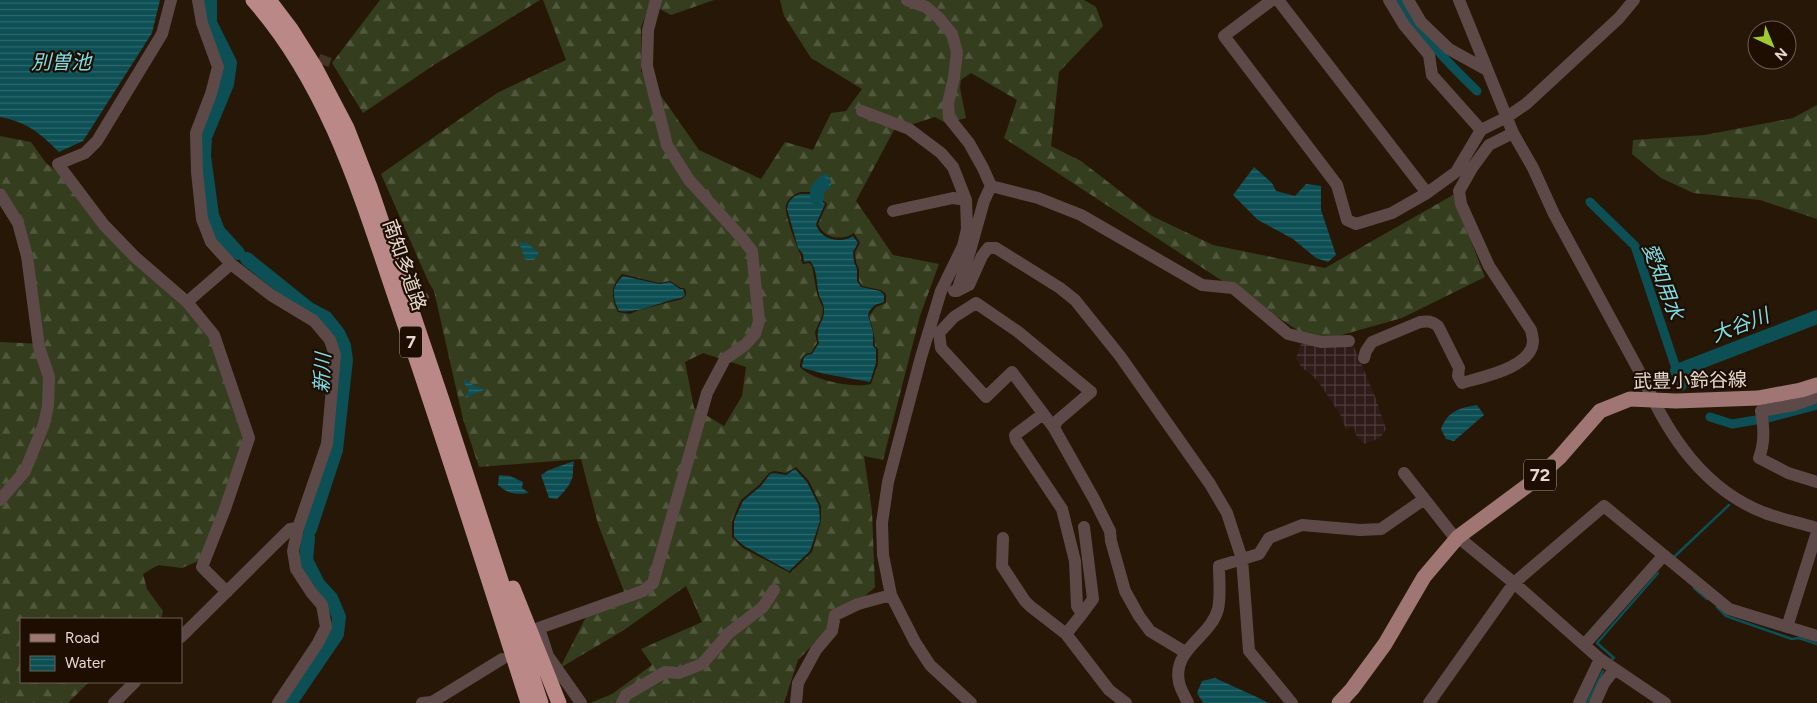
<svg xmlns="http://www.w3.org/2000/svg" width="1817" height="703" viewBox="0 0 1817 703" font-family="Figtree,'Noto Sans JP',sans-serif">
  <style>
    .industrial { fill: url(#industrial-grid) }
    .forest { fill: url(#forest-firs); fill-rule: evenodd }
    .water { fill: url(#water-rules) }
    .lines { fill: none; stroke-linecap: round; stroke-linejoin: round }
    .stream { stroke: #0c4f54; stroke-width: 2.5 }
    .canal { stroke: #0c4f54; stroke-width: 9 }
    .river { stroke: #0c4f54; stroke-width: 14 }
    .minor-tunnel { stroke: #443425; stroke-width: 12; stroke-dasharray: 12 6; stroke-linecap: butt }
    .minor { stroke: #5d4948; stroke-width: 12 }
    .major { stroke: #a07675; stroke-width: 15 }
    .highway { stroke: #ba8887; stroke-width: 15 }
    .labels { text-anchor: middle; stroke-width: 4.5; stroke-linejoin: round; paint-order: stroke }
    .shield { fill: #1d0e01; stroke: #a99c91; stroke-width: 1 }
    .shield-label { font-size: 18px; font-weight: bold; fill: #e5d9cf }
    .street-label { font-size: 19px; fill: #e5d9cf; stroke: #1d0e01 }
    .water-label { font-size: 20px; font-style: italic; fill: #7ddde7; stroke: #1d0e01 }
  </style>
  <defs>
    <pattern id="industrial-grid" width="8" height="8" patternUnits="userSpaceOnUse" patternTransform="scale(1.25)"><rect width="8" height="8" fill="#2f1c1a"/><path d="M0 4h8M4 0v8" fill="none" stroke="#4d3c3a"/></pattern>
    <pattern id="forest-firs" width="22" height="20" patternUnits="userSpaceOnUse" patternTransform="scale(1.25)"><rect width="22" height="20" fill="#343d1e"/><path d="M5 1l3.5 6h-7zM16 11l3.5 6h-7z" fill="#51583e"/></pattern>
    <pattern id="water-rules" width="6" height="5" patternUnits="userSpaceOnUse" patternTransform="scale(1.25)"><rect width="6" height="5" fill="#0c4f54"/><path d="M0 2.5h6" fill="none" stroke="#2f686c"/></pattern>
  </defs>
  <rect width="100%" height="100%" fill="#271707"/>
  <path class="industrial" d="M1352 342 1376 399 1386 429 1380 438 1364 444 1356 435 1354 427 1346 429 1340 414 1319 383 1312 375 1302 368 1296 358 1301 344Z"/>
  <path class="forest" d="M380 0H540L434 65 363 113 332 63Z
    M543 0H714L671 15 651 4 641 27V71L659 93 699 150 761 179 785 142 813 150 831 113 846 111 862 89 811 58 784 16 780 0H1084L1096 7 1103 26 1059 72 1051 146 1081 161 1152 216 1213 245 1325 268 1453 195 1485 277 1402 318 1338 336 1308 337 1004 138 1017 100 971 73 961 80 960 88 966 118 946 123 935 117 894 130 856 201 893 255 939 264 920 316 883 460 864 456 872 511 875 587 828 629 798 660 784 703H590L612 694 652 665 641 649 702 622 686 586 624 630 560 668 587 615 628 602 598 524 581 459 479 467 463 419 434 291 429 283 381 174 497 93 566 60ZM800 192H814L827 204 818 224C824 239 842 241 854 233L860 243 855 252 856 262 859 269V281L862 286 881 290 886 294V303L876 307 869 316C872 326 875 336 875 346L878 349V364L871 384C855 389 811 380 800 367 800 359 803 353 811 353L817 343 815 332 822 316 823 308 817 294 812 266 809 263 803 264C800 260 802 257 800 253 796 245 784 213 786 205 788 199 794 194 800 192ZM622 274 659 283 670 281 681 288H684L686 291V295L682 299 639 310 630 314 618 312C611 297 610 287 622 274ZM703 353 746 367 742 396 724 426 694 408 685 362ZM796 467 809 481 821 506V521L812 552 790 573 743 548 732 537V521L741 500 759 485 769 473 774 471 786 473Z
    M1817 105V219L1760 200 1693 193 1661 178 1632 154 1633 140 1705 135 1793 118Z
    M0 136 31 142 46 163 55 170 182 303 212 339 244 438 201 560 182 568 158 565 143 574 147 589 163 611 161 619H21V682H89L68 703H0V342L43 344 5 192 0 187Z"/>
  <path class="water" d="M0 0H160L152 33 83 141 59 152C40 133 27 122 0 117Z
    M1254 167 1272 183 1276 191 1295 196 1306 184 1321 186V210L1336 255 1328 262 1316 258 1293 239 1258 220 1233 195Z
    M826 173 831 181V187L828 190 817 179Z
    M800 194H813L825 204 816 224C820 240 841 244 853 236L858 243 853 252 854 262 857 269V281L861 287 880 291 884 295V302L875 305 870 310 868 315 873 332V346L876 349V363L870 382 825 374 803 368 802 366 804 357 807 355 812 354 819 343C814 325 825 323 824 309 824 304 821 300 819 295 816 284 818 270 810 261L804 262 803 254 798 248 795 237 787 209C788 201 793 196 800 194Z
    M526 242 539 253 534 260H526L519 243Z
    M623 276 659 284 670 282 680 289H683L685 295 681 298C661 301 638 314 619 311 612 297 611 287 623 276Z
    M465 379 474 386 486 389 465 398 469 390 464 383Z
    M1477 405 1484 415 1454 441 1446 439 1441 429C1448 411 1459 408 1477 405Z
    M574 461C573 466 573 470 573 474 572 484 563 493 557 499L549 498 541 475 549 470Z
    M795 469 807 482 819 506 820 521 810 551 789 571 744 546 734 537V521L743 501 761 486 770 474 774 473 786 475Z
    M499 475 510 476 523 482 522 488 529 493C515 495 508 494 498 485Z
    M1215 678 1261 699 1268 703H1203L1197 693 1202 681Z"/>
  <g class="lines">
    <path class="stream" d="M1675 556 1729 505
      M1694 588 1707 599
      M1717 607 1726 616 1792 639 1799 638 1817 644
      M1611 660 1614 658 1597 643 1658 573
      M1587 703 1603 671"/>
    <path class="canal" d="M1399 0C1420 34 1448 63 1477 91
      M1590 202 1635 246 1682 386
      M1710 417 1732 424 1768 418 1817 405"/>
    <path class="river" d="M210 0V23L230 63 227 84 205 137 204 156 212 215 218 231 238 253
      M817 198V190L822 184
      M247 259 309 309 326 318 338 333 344 346 346 360 336 450 310 529
      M1677 371 1817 317
      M290 703 337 634 339 617 331 598 318 584 306 560 308 538"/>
    <path class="minor-tunnel" d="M317 82 326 56"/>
    <path class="minor" d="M171 0 162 34 97 141 85 153 58 164 104 225 135 257 187 302 214 335 249 438 225 509 202 567 227 592
      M198 0 202 23 218 67 211 94 196 133 197 172 202 219 211 242 231 264 271 295 314 321 330 340 335 355 327 444 298 528 293 551 296 569 311 592 322 605 326 627 318 643 278 703
      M907 0 926 7 939 18 952 34 957 52 954 78 948 103 949 118 969 143 983 168 991 186 984 201 970 251 957 291H954
      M1272 0 1224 36 1337 185 1347 220 1356 224 1392 213 1427 193 1278 0
      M1389 0 1404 25 1429 55 1432 75 1481 130
      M1408 0 1421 22 1449 49 1487 70
      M1459 0 1513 133 1533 168 1554 214 1644 380C1669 437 1705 490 1765 513 1782 519 1800 523 1817 528
      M862 111 909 129 941 153 953 167 966 200 967 229 963 246 941 291 921 357 888 482 882 523 883 555 891 595 915 642 930 665 971 703
      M991 186 1038 198 1081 215 1202 285 1233 288 1288 334 1321 342 1349 341
      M1427 193 1456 172 1481 130 1507 117 1526 104 1619 18 1634 0
      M0 194 18 223 27 256 39 347 49 377 48 406 44 424 25 471 0 500
      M893 211 953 198 966 200
      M957 291 969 285 982 256 988 248H996L1060 288 1075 300 1120 356 1210 484 1227 513 1242 559 1249 651 1292 703
      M419 300 423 298
      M187 302 231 264
      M1364 358 1366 351 1372 342 1420 322C1428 321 1432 321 1438 326L1459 368 1458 376 1462 383C1482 377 1531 368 1533 342 1533 339 1532 334 1531 330L1489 266 1461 204 1459 191 1472 168 1489 145 1513 133
      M1817 397 1794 405 1761 411C1764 428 1765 442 1759 458L1788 473 1817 482
      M1043 414 1015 435 1016 440 1062 509 1075 561 1077 606 1082 614 1066 634
      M1054 428 1057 421 1091 392 1017 331 976 303 954 317 939 333 941 348 986 397 1012 372 1054 428 1094 499 1110 531 1111 541 1125 591 1139 616 1150 631 1185 652
      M1404 473 1452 534 1458 537 1514 583 1600 659 1665 703
      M1003 538 1002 566 1025 601 1030 606 1066 634 1109 690 1126 703
      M1082 614 1093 599 1084 527
      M1787 627 1817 532
      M181 637 290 529 298 528
      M1584 645 1664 555
      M114 703 135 682
      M422 703 432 702 502 659
      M581 703 548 656 539 628 643 591 653 583 707 393 725 359 745 345 755 334 759 321 752 251 741 237 689 180 667 145 647 66 648 30 656 0
      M622 703 626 695 665 672 679 673 702 664 729 633 763 607 774 590
      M796 703 798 683 816 650 832 631 835 615 858 604 891 595
      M1188 703C1185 696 1180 689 1179 682 1172 649 1211 637 1218 609 1221 596 1219 580 1219 566L1259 554 1269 538 1302 525 1360 530 1381 529 1423 500
      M1429 703 1514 583 1604 506 1729 609 1817 636
      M1579 703 1600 659
      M1595 703 1604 683 1614 670"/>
    <path class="major" d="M1339 703 1352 689 1385 644 1424 577 1458 537 1531 483 1559 458 1600 411 1630 399 1676 401 1758 398 1801 390 1817 385"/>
    <path class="highway" d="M253 0C330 87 362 200 399 308 444 439 486 571 528 703
      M269 0 291 29 315 67 347 128 370 187 442 400 541 703
      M513 588 559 703"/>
  </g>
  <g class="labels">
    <g class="shield">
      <rect x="400" y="326.5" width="22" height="31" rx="4"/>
      <rect x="1524" y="459.5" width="32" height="31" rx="4"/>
    </g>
    <g class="shield-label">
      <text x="411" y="348">7</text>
      <text x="1540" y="481">72</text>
    </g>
    <g class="street-label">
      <text transform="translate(405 265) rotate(71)" y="7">南知多道路</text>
      <text transform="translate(1690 380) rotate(-1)" y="7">武豊小鈴谷線</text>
    </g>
    <g class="water-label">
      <text x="61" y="69">別曽池</text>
      <text transform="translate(1663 281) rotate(69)" y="7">愛知用水</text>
      <text transform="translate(1740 325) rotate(-21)" y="7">大谷川</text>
      <text transform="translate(322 373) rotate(-87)" y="7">新川</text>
    </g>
  </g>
  <rect x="20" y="618" width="162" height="65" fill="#1d0e01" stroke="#6d5f53"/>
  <rect x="30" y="634" width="25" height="8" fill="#a07675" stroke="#6d5f53"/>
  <text x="65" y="643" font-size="15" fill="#e5d9cf">Road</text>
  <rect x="30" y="656" width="25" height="15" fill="url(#water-rules)" stroke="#6d5f53"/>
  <text x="65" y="668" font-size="15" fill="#e5d9cf">Water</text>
  <g transform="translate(1772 45) rotate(136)"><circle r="24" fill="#1d0e01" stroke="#6d5f53"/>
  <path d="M0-4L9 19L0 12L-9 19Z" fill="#9eca2f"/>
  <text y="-8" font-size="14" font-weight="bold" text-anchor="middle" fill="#e5d9cf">N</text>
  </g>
</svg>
